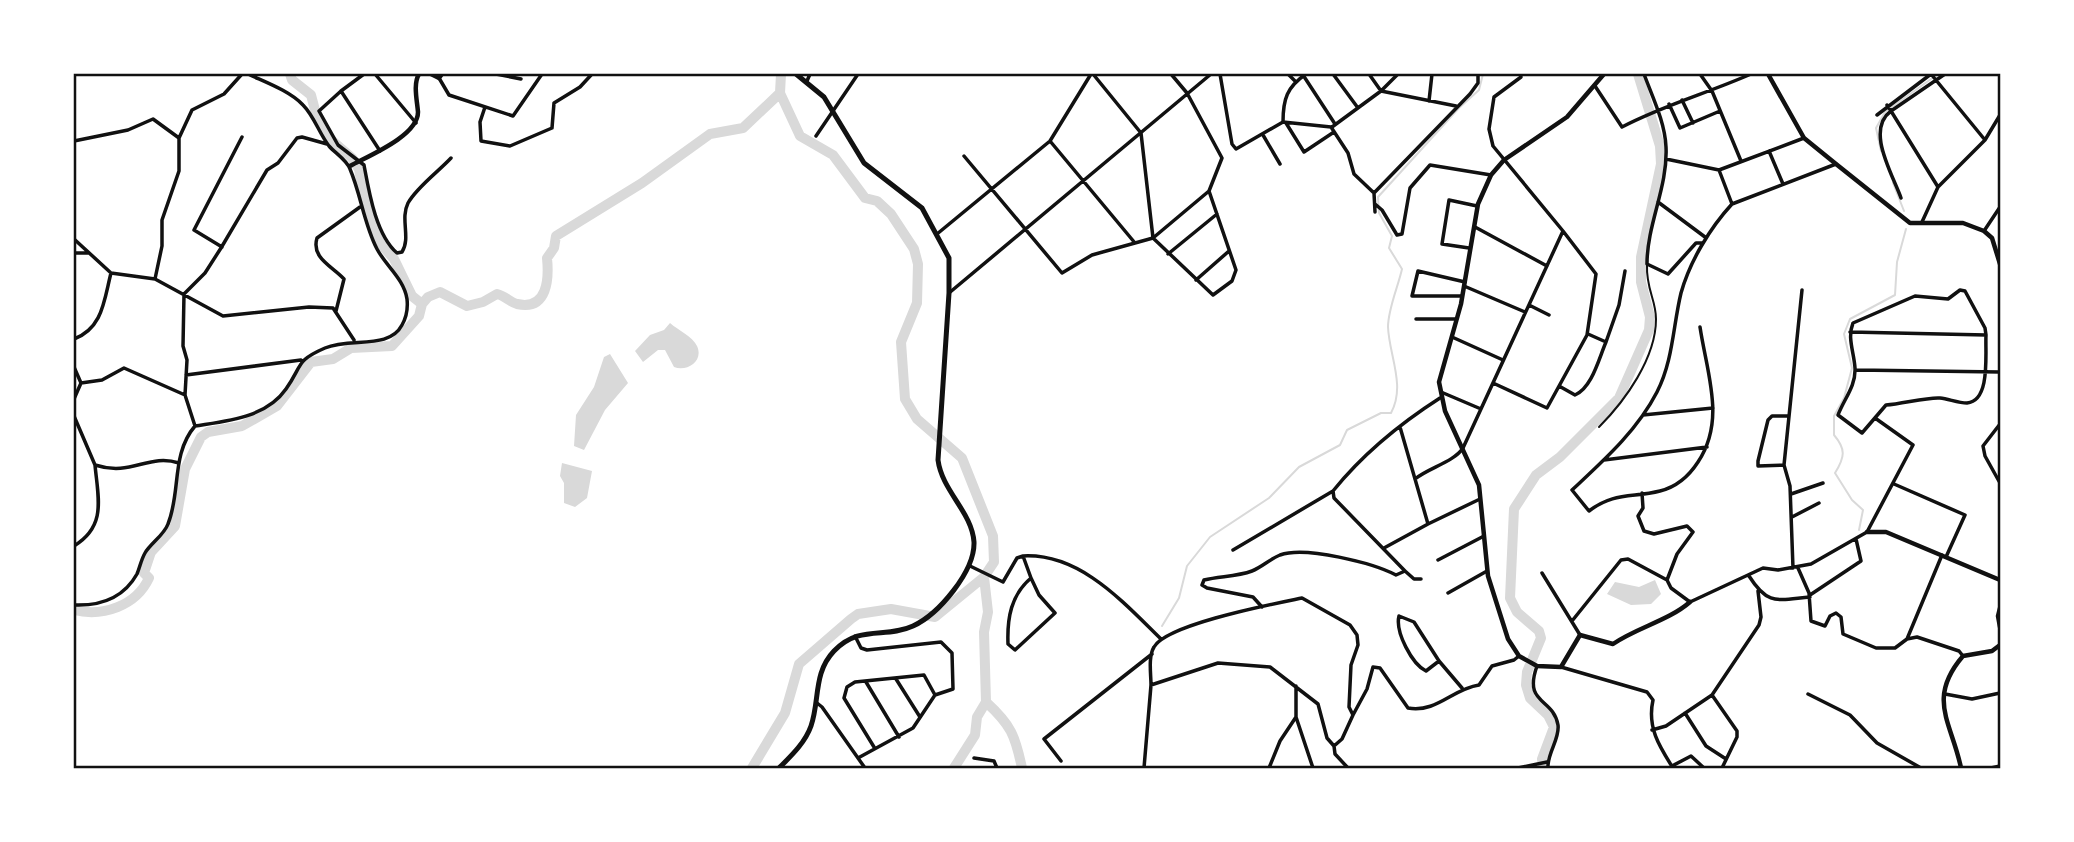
<svg xmlns="http://www.w3.org/2000/svg" width="2074" height="842" viewBox="0 0 2074 842" font-family="'Playfair Display',serif">
  <style>
    .water { fill: #d9d9d9 }
    .lines { fill: none; stroke-linecap: round; stroke-linejoin: round }
    .stream { stroke: #d9d9d9; stroke-width: 2 }
    .river { stroke: #d9d9d9; stroke-width: 10 }
    .service { stroke: #111; stroke-width: 2 }
    .minor { stroke: #111; stroke-width: 3.5 }
    .tertiary { stroke: #111; stroke-width: 4.5 }
    .primary { stroke: #111; stroke-width: 5 }
    .neatline { fill: none; stroke: #111; stroke-width: 2.5 }
  </style>
  <rect width="100%" height="100%" fill="#fff"/>
  <path class="water" d="M670 323C678 330 693 337 697 346 704 361 687 372 674 367L665 350H658L643 362 635 351 650 335 664 330Z
    M610 354 628 383 605 410 584 450 574 446 576 415 594 387 604 357Z
    M562 463 592 471 587 498 575 507 564 503V483L560 476Z
    M1655 580 1661 594 1651 604 1631 605 1607 594 1615 582 1639 587Z"/>
  <g class="lines">
    <path class="stream" d="M1881 151 1876 128 1885 112 1938 74
      M1893 183 1904 211
      M1859 530 1863 510 1852 500 1835 473C1845 457 1846 449 1834 435V416L1844 398 1852 368 1844 334 1850 319 1895 295 1897 262 1906 229
      M1162 626 1179 598 1187 566 1210 537 1269 498 1299 467 1340 445 1347 430 1381 413H1391C1406 386 1389 355 1388 327 1388 309 1398 287 1402 269L1389 248 1392 236 1379 213 1378 197 1459 108 1479 90 1483 74
      M755 767V768"/>
    <path class="river" d="M422 304 428 297 440 292 467 306 483 302 497 294C505 296 510 302 517 304 548 311 549 278 547 258L554 248 556 236 642 183 710 134 743 128 780 93
      M984 577 988 612 984 632 986 702C1011 725 1015 735 1022 768
      M74 610C103 617 136 606 149 578L144 573 151 552 175 526 185 469 201 437 208 432 242 426 277 406 311 362 333 359 351 348 392 346 419 316 422 304 412 296 394 259 380 243 363 193 359 169 352 158 329 138 316 114 311 95 292 80 290 74
      M752 768 785 713 799 664 851 619 858 614 891 609 935 617 984 577 994 562 993 536 962 458 917 419 905 399 901 342 917 303 918 264 914 249 891 214 877 201 865 198 833 155 800 136 780 93 781 74
      M954 768 975 735 977 717 986 702
      M1543 768 1542 759 1554 727 1548 715 1530 698 1526 685 1527 672 1541 638 1539 631 1517 612 1510 598 1514 509 1536 475 1560 457 1619 398 1649 330 1650 317 1641 282V257L1661 164 1660 146 1638 74"/>
    <path class="service" d="M1599 427C1625 401 1656 358 1656 319 1656 300 1646 289 1647 265"/>
    <path class="minor" d="M364 74 341 91 380 151
      M375 74 416 123
      M496 74 521 79
      M1093 74 1141 133 1153 238 1213 295 1232 281 1236 270 1209 191 1222 158 1187 93 1171 74
      M1220 74 1232 144 1236 149 1283 122 1331 127 1348 153 1354 174 1374 193 1375 212
      M1288 74 1295 81
      M1333 74 1358 108
      M1369 74 1381 91 1456 106
      M1644 74C1652 96 1665 122 1666 147 1668 187 1647 224 1647 264L1668 274 1696 243H1702
      M1700 74 1712 91 1741 161
      M1931 74 1985 140
      M1303 75 1335 124
      M439 78 449 95 513 116 542 74
      M807 81 810 74
      M1595 86 1622 127C1664 105 1708 93 1751 74
      M341 91 319 111 338 145 364 165C369 192 376 235 397 253L402 252C411 238 400 219 408 203 417 187 438 172 451 158
      M1682 100 1693 123
      M1429 101 1432 74
      M1669 104 1680 128 1720 111
      M1887 105 1891 111C1865 130 1893 175 1901 198
      M485 107 480 122 481 141 510 146 552 128 554 103 580 87 592 74
      M1877 115 1931 74
      M1283 122C1283 99 1287 87 1306 74
      M1286 123 1304 152 1334 132
      M1332 127 1381 91 1398 74
      M1263 135 1280 164
      M816 136 858 74
      M74 141 128 130 153 119 179 138
      M1050 141 1135 243
      M1769 151 1783 184
      M964 156 1062 273 1092 255 1153 238 1209 191
      M1666 159 1719 170 1804 138
      M1719 170 1732 204 1836 164
      M1938 187 1891 111 1945 74
      M1374 193 1470 94 1478 83V74
      M1658 202 1705 237
      M1375 204 1382 210 1397 235 1402 234 1410 188 1430 165 1491 175
      M1922 222 1938 187 1985 140 2000 115
      M1475 227 1547 266
      M1984 231 2000 207
      M937 234 1050 141 1091 74
      M74 239 111 273 155 279 223 316 309 307 333 308 354 340
      M222 247 194 230 242 137
      M1469 248 1442 244 1449 200 1477 206
      M74 253H87
      M1168 254 1217 214
      M155 279 162 246V220L179 171V138L192 110 224 94 242 74
      M1196 280 1229 251
      M1464 286 1525 312
      M949 293 1211 74
      M1462 296H1412L1418 271 1465 282
      M1529 305 1549 315
      M336 311 344 279C332 266 311 258 317 238L360 207
      M1416 319H1455
      M1700 327C1707 374 1726 420 1698 462 1689 476 1676 487 1660 491 1632 498 1614 492 1589 511L1572 490C1603 461 1637 431 1657 392 1673 361 1673 326 1681 293 1690 261 1710 228 1732 204
      M1850 332 1986 335C1985 353 1991 401 1967 403 1958 403 1949 399 1940 398 1927 397 1902 404 1886 405L1862 433 1838 415C1844 399 1856 386 1855 368 1854 352 1847 338 1853 323L1915 296 1948 299 1960 290 1965 291 1985 328 1986 335
      M1452 337 1503 360
      M74 339C103 328 104 300 111 273
      M1606 342 1619 305 1625 271
      M74 367 81 383 74 399
      M1856 370 2000 372
      M186 375 301 360
      M81 383 102 380 124 368 185 395
      M1493 383 1547 408 1587 335 1596 274 1563 231
      M1559 386 1575 395C1592 388 1599 358 1606 342L1588 334
      M1441 392 1481 409
      M1643 415 1713 408
      M74 416 95 465C132 477 148 453 179 463
      M2000 424 1983 446 1985 456 2000 483
      M195 426 185 395 187 360 183 346 184 294 205 273 221 248 267 170 278 163 297 138 302 137 327 144
      M1400 427 1428 524 1480 499
      M1604 460 1707 447
      M1784 465 1758 466V461L1768 420 1772 416H1788
      M1415 479C1428 468 1454 462 1463 448L1563 231 1493 146 1489 129 1494 97 1521 77 1520 74
      M1894 484 1965 515 1946 557
      M1642 493 1643 508 1638 516 1644 531 1654 534 1687 526 1693 532 1677 554 1667 580 1671 588 1690 602 1763 568 1778 570 1811 564 1867 532 1913 445 1875 418
      M1791 494 1823 483
      M1792 517 1819 503
      M74 546C107 526 98 498 95 465
      M1384 548 1428 524
      M1233 550 1333 491
      M1023 556 1031 578C1011 595 1007 618 1008 644L1015 650 1055 613 1039 595 1031 578
      M1438 560 1484 536
      M970 566 1003 582 1017 558 1023 556C1080 553 1123 602 1161 639
      M1793 568 1790 486 1784 465 1802 290
      M1798 568 1809 593 1811 621 1825 626 1830 616 1836 613 1841 617 1843 634 1876 648H1895L1907 639 1917 637 1959 651 1963 656
      M1405 571 1414 579H1421
      M1542 573 1580 635
      M1749 576C1768 606 1777 600 1810 597
      M1448 593 1487 571
      M1810 595 1861 561 1856 539
      M74 605C100 606 123 599 137 574 140 567 141 560 145 553 151 543 164 535 168 524 181 492 171 454 195 426 226 421 266 418 286 389 303 365 295 361 325 348 351 337 389 350 402 325 406 318 408 308 407 299 404 279 386 266 377 249 364 224 361 195 350 169 347 160 335 153 329 146 319 133 314 116 303 105 290 91 265 82 248 74
      M1262 607 1253 597 1207 588 1202 585 1204 580C1220 576 1236 577 1252 571 1262 567 1270 559 1280 555 1306 546 1373 563 1396 575L1405 571 1334 498 1333 491C1362 455 1401 423 1440 398
      M1572 621 1621 560 1628 559 1667 580
      M855 636 861 648 867 650 941 642 952 653 953 689 935 695
      M1907 639 1942 555
      M1439 661 1426 671C1412 664 1395 632 1399 616L1414 622 1439 661 1462 688
      M1537 666C1523 705 1553 697 1558 725 1560 739 1547 753 1548 768
      M1561 667 1647 692 1653 700C1647 727 1659 746 1673 768
      M896 679 920 717
      M866 682 899 737
      M1296 686V717L1313 768
      M1808 694 1850 715 1877 743 1921 768
      M1945 694 1972 699 2000 693
      M1712 695 1759 625 1761 617 1758 591
      M1712 695 1737 731V737L1722 768
      M817 703 822 707 865 768
      M1685 713 1706 746 1726 759
      M1353 715 1367 689 1373 667 1380 668 1408 708C1437 713 1452 689 1479 685L1492 666 1514 660 1519 656
      M1652 730 1666 726 1712 695
      M1334 746 1335 754 1348 768
      M858 758 913 728 935 695 924 675 855 682 847 687 844 698 874 747
      M974 758 994 761 997 768
      M1061 761 1044 739 1152 654
      M1672 766 1691 756 1704 768
      M1144 768 1151 685 1218 663 1270 667 1318 704 1327 738 1334 746 1342 739 1353 715 1349 707 1351 665 1358 645 1357 635 1350 625 1302 598C1273 604 1167 624 1154 647 1148 657 1151 674 1151 685
      M1269 768 1280 741 1296 717
      M1518 768 1547 762
      M1991 768 2000 766"/>
    <path class="tertiary" d="M431 74 439 78 442 74
      M1604 74 1567 117 1504 160 1491 175 1478 204 1461 304 1439 382 1445 411 1479 485 1488 576 1508 639 1519 656 1537 666 1561 667 1580 635 1613 644C1638 627 1668 621 1690 602
      M1768 74 1804 138 1836 164 1910 223H1963L1984 231 1992 238 2000 264
      M350 166C368 156 418 136 418 112 417 100 413 84 419 74
      M1867 532H1886L2000 580
      M2000 608 1998 616 2000 627
      M1961 768C1952 723 1926 699 1963 656L1992 651 2000 645"/>
    <path class="primary" d="M779 768C791 756 805 743 811 726 820 700 813 673 834 651 860 624 885 639 913 626 939 614 975 571 974 542 972 512 942 491 938 460L949 293V258L922 208 864 163 824 97 796 74"/>
  </g>
  <rect width="2074" height="842" fill="none" stroke="#ffffff" stroke-width="150"/>
  <rect x="75" y="75" width="1924" height="692" class="neatline"/>
</svg>
